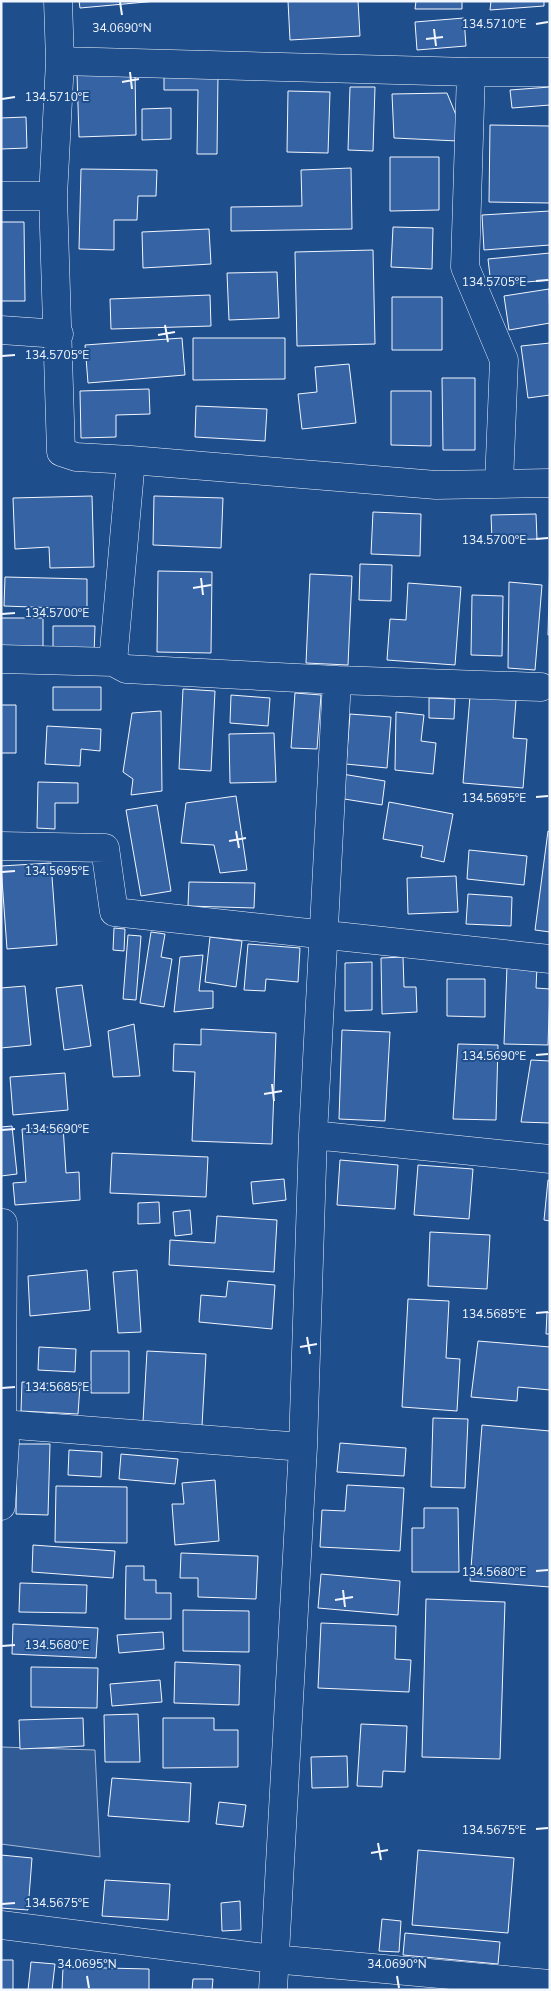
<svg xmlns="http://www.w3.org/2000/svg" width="551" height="1991" viewBox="0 0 551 1991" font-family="'Nunito Sans',sans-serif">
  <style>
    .parking { fill: #305b95; stroke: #a8bbd7 }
    .building { fill: #3563a3; stroke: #f2f6ff }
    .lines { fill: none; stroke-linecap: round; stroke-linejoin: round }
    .minor-casing { stroke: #f2f6ff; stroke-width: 29 }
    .minor { stroke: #1f4e8c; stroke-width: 28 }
    .ticks { fill: none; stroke: #f2f6ff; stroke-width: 2 }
    .ticks-label { font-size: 12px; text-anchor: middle; fill: #f2f6ff; stroke: #1f4e8c; stroke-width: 4; stroke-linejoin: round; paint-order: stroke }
  </style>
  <rect width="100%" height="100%" fill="#1f4e8c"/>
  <path class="parking" d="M1 1747 95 1750 100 1857 1 1844Z"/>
  <path class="building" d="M79 1H157L80 8Z
    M288 1H358L360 36 290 40Z
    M416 1H462V9H415Z
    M491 1H544V6L490 10Z
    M464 18 466 46 417 50 415 22Z
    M135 72 136 135 79 137 77 74Z
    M164 73 218 74 217 154H197L198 90H164Z
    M350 87H375L373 151 348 150Z
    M550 87V105L512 108 510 90Z
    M288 91 330 92 328 153 287 152Z
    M447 93 456 115 458 141 394 138 392 94Z
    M171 108V139L142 140V109Z
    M26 117 27 148 1 149V118Z
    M490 125 550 126V203L489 202Z
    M390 157H439V210L390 211Z
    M351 168 352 229 231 231V207L302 206 301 170Z
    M81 169 157 170 156 196H138L137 220H114V250L79 249Z
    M550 211V245L484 250 482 215Z
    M1 222H24L25 301H1Z
    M393 227 433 228 432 269 391 267Z
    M209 229 211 264 143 268 142 232Z
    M373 250 375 344 297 346 295 252Z
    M550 253V280L491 285 488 259Z
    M277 272 279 318 229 320 227 273Z
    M549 289 550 323 509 330 504 296Z
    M210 295 211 326 111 329 110 299Z
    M392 297H442V350H392Z
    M182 338 185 375 88 383 85 345Z
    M193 338H285V379L193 380Z
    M550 343V395L528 398 521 346Z
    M349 364 356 423 302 429 298 394 317 392 315 367Z
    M442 378H475V450H443Z
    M149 389 150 414 116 415V437L81 438 80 391Z
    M391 391H431V446L391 445Z
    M196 406 267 409 265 441 195 437Z
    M92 496 94 567 50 568 49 547 15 549 13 498Z
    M154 496 223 498 221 548 153 545Z
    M373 512 421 514 420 556 371 554Z
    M536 514 537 539 492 540 491 515Z
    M550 556V635H548Z
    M360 564 392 565 391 601 359 600Z
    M158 571 212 572 211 653 157 652Z
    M310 574 352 576 348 665 306 663Z
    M5 577 87 579V609L4 606Z
    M509 582 542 585 535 670 508 668Z
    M408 583 461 587 455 665 387 660 390 619 406 620Z
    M472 595 503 596 502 656 471 655Z
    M1 618H43V649L1 648Z
    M53 626H95L94 655 53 654Z
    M53 687H101V710H53Z
    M183 689 215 691 211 771 179 769Z
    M295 693 321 695 317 749 291 748Z
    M231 695 270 698 268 726 230 723Z
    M470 696 516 700 513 738 527 739 523 788 463 783Z
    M429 698 455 699 454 719 429 718Z
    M1 705H16V753H1Z
    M161 711 162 791 131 795 133 779 123 772 132 713Z
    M396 712 424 715 421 741 436 743 433 774 395 770Z
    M350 714 391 717 387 768 346 764Z
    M47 726 101 729 100 751 81 749 80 766 45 764Z
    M274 733 276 782 230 783 229 734Z
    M342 774 385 781 382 805 338 798Z
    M38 782 78 783V803H55V829L37 828Z
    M236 796 247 870 220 873 214 845 181 843 186 803Z
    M389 802 453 814 444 862 421 857 423 846 383 839Z
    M157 805 171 891 141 896 126 810Z
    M548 831 550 832V932L535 930Z
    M469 850 527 856 524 885 467 879Z
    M51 863 57 945 7 949 1 866Z
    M456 876 458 912 408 914 407 878Z
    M189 882 255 883 254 908 188 906Z
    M468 894 512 897 511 926 466 924Z
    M114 928 125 929 124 951 113 950Z
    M151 932 165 934 161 957 172 959 164 1007 140 1003Z
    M128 935 141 936 136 1000 123 999Z
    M210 937 242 941 236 987 205 982Z
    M248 944 300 948 298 982 266 979 265 991 244 990Z
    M203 955 199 991H213V1008L174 1012 180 957Z
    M403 957 404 987H416L417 1012 382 1014 381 958Z
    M372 962V1010L345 1011V963Z
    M507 966 537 967 536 988 550 989 548 1045 504 1044Z
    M447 979H485V1017L447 1016Z
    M82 985 91 1046 64 1050 56 988Z
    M25 986 31 1045 1 1048V988Z
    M134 1024 140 1076 113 1077 108 1031Z
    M201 1029 276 1033 272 1144 192 1141 195 1072 173 1071 174 1044 201 1045Z
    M342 1030 390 1032 385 1121 339 1119Z
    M458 1044 498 1045 496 1120 453 1119Z
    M531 1060 550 1061V1123L521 1122Z
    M65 1073 68 1110 13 1115 10 1077Z
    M12 1126 17 1174 1 1176V1127Z
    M63 1126 66 1173 79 1172 80 1200 15 1205 13 1183 26 1182 22 1129Z
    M112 1153 208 1157 206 1197 110 1193Z
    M340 1160 398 1165 395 1209 337 1205Z
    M418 1165 473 1169 469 1219 414 1215Z
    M284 1179 286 1200 253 1204 251 1182Z
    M548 1180H550V1221L544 1220Z
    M159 1202 160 1223 138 1224V1203Z
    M190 1210 192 1234 175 1236 173 1212Z
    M217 1216 277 1220 274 1272 169 1265 170 1240 215 1243Z
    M430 1232 490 1235 487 1289 428 1286Z
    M87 1270 90 1310 30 1316 28 1276Z
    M137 1270 141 1332 118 1333 113 1272Z
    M228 1281 275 1285 272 1329 199 1322 201 1295 226 1297Z
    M408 1299 449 1301 446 1358 460 1359 457 1411 402 1407Z
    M547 1312 550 1313V1334H546Z
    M478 1341 550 1347V1390L518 1387 517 1401 471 1397Z
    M39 1347 76 1349 75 1372 38 1370Z
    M91 1351H129V1393H91Z
    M147 1351 206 1354 202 1426 143 1422Z
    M22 1382 80 1385 78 1414 21 1411Z
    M433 1418 468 1419 465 1488 431 1487Z
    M482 1425 550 1431V1587L470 1581Z
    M340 1443 406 1448 404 1476 337 1472Z
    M17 1444H50L48 1515 16 1514Z
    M69 1450 102 1452 101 1477 68 1475Z
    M121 1454 178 1459 175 1484 119 1479Z
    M215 1480 219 1541 175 1545 172 1504H184L182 1483Z
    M347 1485 404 1488 400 1551 320 1547 322 1510 345 1511Z
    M56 1486 127 1487V1543L55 1542Z
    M424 1508H458L459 1572H412V1528H424Z
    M33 1545 115 1551 113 1578 32 1572Z
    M181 1553 258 1556 256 1599 198 1597V1578H180Z
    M126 1566H144V1580H156V1593H171V1619H125Z
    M321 1574 400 1581 398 1615 318 1608Z
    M20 1583 87 1585 86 1613 19 1612Z
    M426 1599 505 1602 500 1759 422 1757Z
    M183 1610 249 1611V1652L183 1651Z
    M321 1623 396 1626 395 1659 411 1660 409 1692 318 1688Z
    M13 1624 98 1628 96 1658 12 1654Z
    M163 1632 164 1649 119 1653 117 1635Z
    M175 1662 240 1665 239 1705 174 1703Z
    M31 1667 98 1668 97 1708 31 1707Z
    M160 1680 162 1702 112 1706 110 1684Z
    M138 1714 140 1762H105L104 1715Z
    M83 1718 84 1746 20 1749 19 1720Z
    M163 1718H214V1730H238V1767L163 1768Z
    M361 1724 407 1726 405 1772 383 1771 382 1787 357 1786Z
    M347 1756 348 1787 312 1788 311 1757Z
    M112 1778 191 1783 189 1822 108 1816Z
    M219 1802 246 1805 243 1827 216 1824Z
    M418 1850 514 1858 508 1933 412 1925Z
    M1 1855 32 1858 28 1910 1 1908Z
    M105 1880 170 1884 168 1920 102 1916Z
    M240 1901 241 1930 222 1931 221 1903Z
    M382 1919 401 1921 399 1952 379 1951Z
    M405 1933 500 1942 498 1964 403 1955Z
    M1 1960H13V1990H1Z
    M31 1962 55 1964 52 1990H28Z
    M63 1967 149 1969V1990H62Z
    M193 1979H213L212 1990H192Z"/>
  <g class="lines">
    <g class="minor-casing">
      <path id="minor" d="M58 1 60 61 53 196 61 452 76 457 131 460 113 662
        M60 61 471 72 465 267 504 360 499 483
        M471 72H550
        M1 196H53
        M1 330 59 334
        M131 460 436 485 550 483
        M1 659 113 662 126 669 337 680 313 1135 303 1447 273 1990
        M337 680 541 687
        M1 846 105 848 114 912 550 959
        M313 1135 550 1159
        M1 1223H3L2 1424 5 1442 1 1506
        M2 1424 303 1447
        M1 1925 273 1959 550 1984"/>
    </g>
    <use href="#minor" class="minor"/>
  </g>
  <path class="ticks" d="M120 2 122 15M536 24 548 22M434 29 436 46M426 39 443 37M130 72 132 89M122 82 139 79M2 99 15 97M536 281 548 280M165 325 168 342M158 335 175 332M2 356 15 355M536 539 548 538M201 578 203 595M193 588 211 585M2 614 15 613M536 797 548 796M236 831 239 848M229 841 246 838M2 872 15 871M536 1055 548 1054M272 1084 274 1101M264 1094 282 1091M2 1130 15 1129M536 1313 548 1312M307 1337 310 1354M300 1347 317 1344M2 1388 15 1387M536 1571 548 1570M343 1590 345 1607M335 1600 353 1597M2 1646 15 1645M536 1829 548 1828M378 1843 381 1860M371 1853 388 1850M2 1904 15 1903M87 1976 89 1988M397 1976 399 1988"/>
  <g class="ticks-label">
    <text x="494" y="28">134.5710°E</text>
    <text x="122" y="32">34.0690°N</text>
    <text x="57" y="101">134.5710°E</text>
    <text x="494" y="286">134.5705°E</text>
    <text x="57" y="359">134.5705°E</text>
    <text x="494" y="544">134.5700°E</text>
    <text x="57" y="617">134.5700°E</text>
    <text x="494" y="802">134.5695°E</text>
    <text x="57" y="875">134.5695°E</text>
    <text x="494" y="1060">134.5690°E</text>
    <text x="57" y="1133">134.5690°E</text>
    <text x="494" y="1318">134.5685°E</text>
    <text x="57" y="1391">134.5685°E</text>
    <text x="494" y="1576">134.5680°E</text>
    <text x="57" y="1649">134.5680°E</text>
    <text x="494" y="1834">134.5675°E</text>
    <text x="57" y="1907">134.5675°E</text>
    <text x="87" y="1968">34.0695°N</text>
    <text x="397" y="1968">34.0690°N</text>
  </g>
  <rect width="551" height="1991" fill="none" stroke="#f2f6ff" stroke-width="5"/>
</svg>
